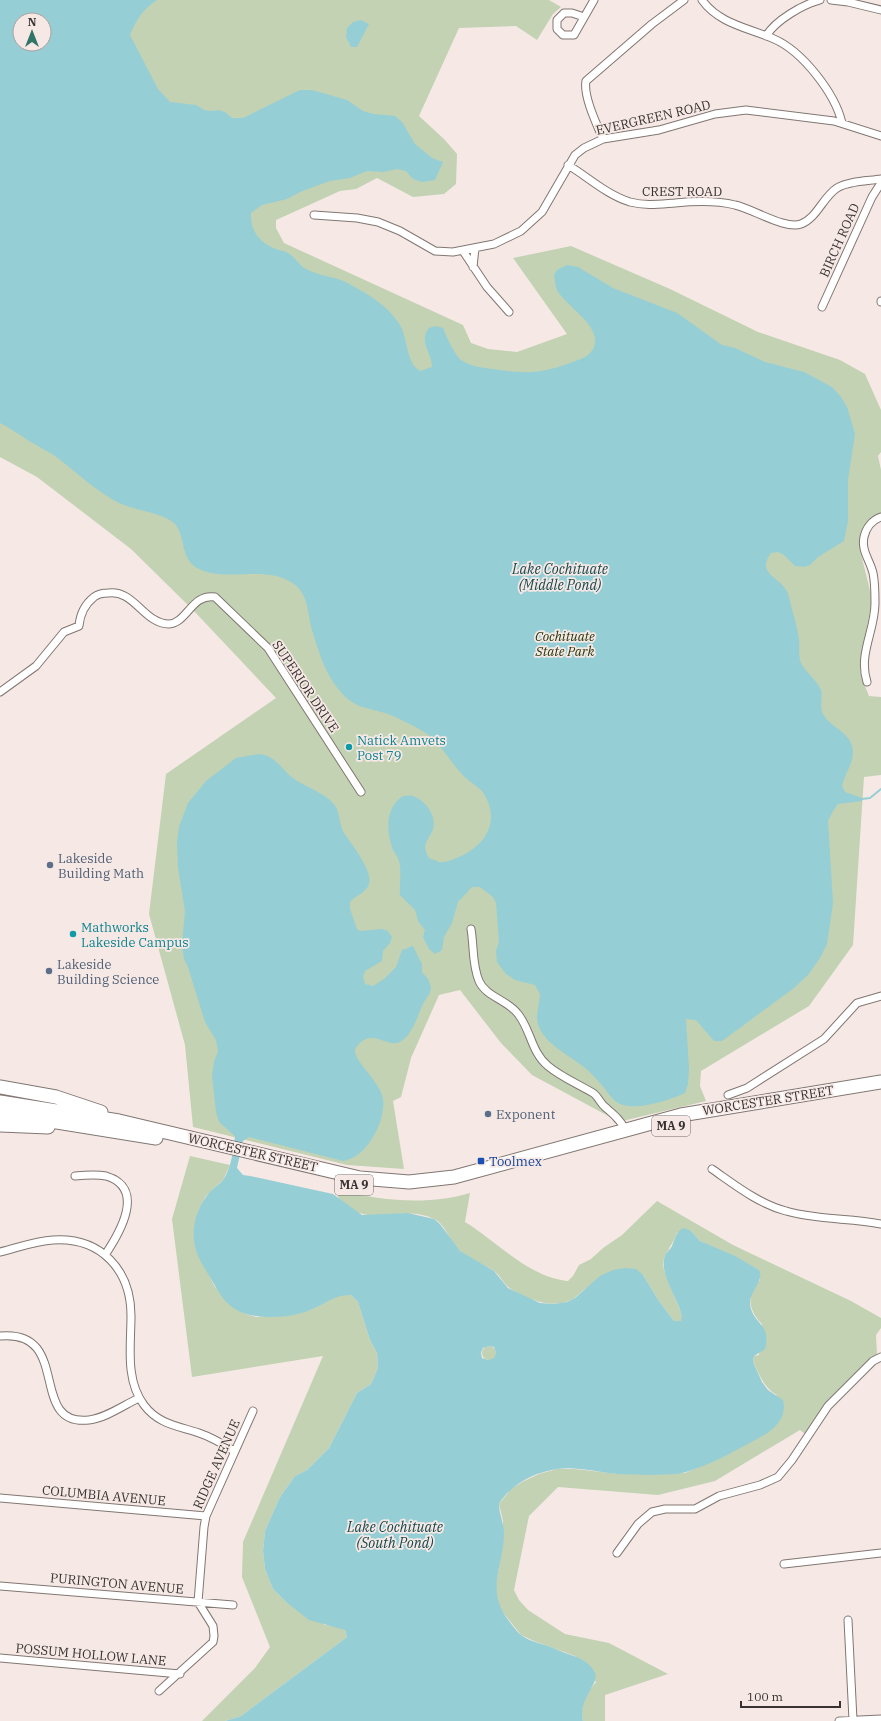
<svg xmlns="http://www.w3.org/2000/svg" width="881" height="1721" viewBox="0 0 881 1721" font-family="'IBM Plex Serif',serif">
  <style>
    .green { fill: #c2d2b3; fill-rule: evenodd }
    .water { fill: #96ced5; fill-rule: evenodd }
    .lines { fill: none; stroke-linecap: round; stroke-linejoin: round }
    .stream { stroke: #96ced5; stroke-width: 2 }
    .street-casing { stroke: #817672; stroke-width: 9 }
    .highway-casing { stroke: #817672; stroke-width: 15 }
    .street { stroke: #fff; stroke-width: 7 }
    .highway { stroke: #fff; stroke-width: 13 }
    .culture-dot { fill: #0f9aa8; stroke: #f6e9e5; stroke-width: 1.5 }
    .service-dot { fill: #5c6f8a; stroke: #f6e9e5; stroke-width: 1.5 }
    .transit-dot { fill: #1a4fb4; stroke: #f6e9e5; stroke-width: 1.5 }
    .labels { text-anchor: middle; stroke-width: 3.5; stroke-linejoin: round; paint-order: stroke }
    .shield { fill: #f6e9e5; stroke: #706967; stroke-width: 1 }
    .shield-label { font-size: 12px; font-weight: bold; fill: #373231 }
    .street-label { font-size: 13px; fill: #373231; stroke: #f6e9e5 }
    .park-label { font-size: 13px; font-style: italic; fill: #24360a; stroke: #f6e9e5 }
    .culture-label { font-size: 13px; fill: #0d838f; stroke: #f6e9e5; text-anchor: start }
    .service-label { font-size: 13px; fill: #4e5e75; stroke: #f6e9e5; text-anchor: start }
    .transit-label { font-size: 13px; fill: #164399; stroke: #f6e9e5; text-anchor: start }
    .water-label { font-size: 14px; font-style: italic; fill: #16484e; stroke: #f6e9e5 }
  </style>
  <rect width="100%" height="100%" fill="#f6e9e5"/>
  <path class="green" d="M0 0H549L561 7 553 14 537 40 516 26 459 28 419 116 444 139 457 154 456 184 444 194 413 197 377 178 356 189 340 191 276 220V228L284 243 463 325 471 343 488 349 517 352 567 334 513 258 571 246 670 289 758 332 840 360 865 374 881 410V452L878 456 881 470V514L861 540 860 550 872 599 860 667 861 677 869 696 881 697V775L864 777 853 945 809 1006 701 1071 700 1086 706 1101 614 1123 612 1118 532 1075 501 1043 460 990 439 995 411 1058 401 1097 393 1101 404 1169 347 1165 193 1127 185 1045 149 914 166 774 276 698 193 610 131 549 37 477 0 457ZM20 20H44V44H20Z
    M190 1156 230 1165 223 1180 206 1196 198 1211 209 1275 215 1287 243 1313 256 1317 297 1314 315 1308 338 1295H351L358 1302 370 1340 377 1353 378 1368 371 1384 357 1393 329 1448 307 1470 295 1476 280 1497 265 1531 263 1551 265 1569 273 1589 286 1602 325 1625 337 1626 345 1630 347 1637 241 1716 225 1721H202L255 1668 270 1647 242 1577 243 1542 323 1356 192 1377 172 1219Z
    M339 1191C382 1200 427 1206 470 1193L465 1222C498 1242 528 1277 568 1281L573 1276 579 1265 591 1259 603 1248 622 1235 657 1201 733 1245 851 1301 881 1318V1328L876 1335 877 1355 826 1404 805 1434 800 1430 715 1481 658 1495 558 1487 529 1516 514 1590 519 1600 528 1610 565 1634 609 1643 668 1674 605 1695V1721H583C579 1706 586 1694 596 1682L575 1656 534 1641 521 1635 501 1610 496 1597V1585L502 1548 503 1521 499 1504 511 1489 524 1481 539 1474 557 1469H575L619 1474 685 1473 706 1464 777 1395C763 1387 760 1375 753 1362L754 1356 759 1355 762 1324C748 1310 746 1295 760 1280L759 1270 700 1241 691 1231 677 1233C674 1243 663 1255 663 1264 664 1279 684 1312 682 1321H674L659 1301 643 1275C625 1279 605 1282 587 1288 582 1290 578 1296 573 1299 552 1310 530 1300 511 1289 504 1285 501 1276 494 1271 484 1264 470 1260 460 1251 450 1243 446 1224 434 1219 400 1202 366 1233 338 1197Z
    M482 1353a7 7 0 1 1 14 0a7 7 0 1 1-14 0Z"/>
  <path class="water" d="M0 0H157C143 9 136 20 130 35L158 89 170 102 196 105 204 110 211 111 218 110 225 112 232 118H243L300 90H312L347 100 363 111 374 114 395 116 402 122 415 144 432 158 443 162 435 180 422 182 413 179 406 171 397 169 383 172 367 171 350 178 330 181 316 186 300 192 287 199 262 205 251 213C250 229 258 241 273 248 278 250 283 250 288 253 295 257 299 265 306 269 320 277 337 276 351 285 371 296 387 305 400 325 408 339 406 363 420 371L432 367C432 353 418 341 429 328L436 326 443 328C446 336 455 355 461 360 470 366 482 368 493 369 525 374 540 374 570 363 581 359 593 356 595 343 598 324 566 306 557 290 555 286 555 280 554 275L557 270 567 265 578 267 613 288 677 313 722 345 735 348 765 362 804 372 832 387 841 397 847 407 855 434 848 480V521L844 541 818 557 810 565 804 567 795 566 784 555 778 552 771 553C754 576 785 577 789 597 792 611 797 625 799 639 800 646 798 656 801 663 806 673 817 680 821 690 823 698 819 707 823 714 830 727 848 731 852 746 856 761 845 772 842 786L845 792 862 798V801L838 804 833 811 828 821 833 903 827 944 820 958 808 975 794 988 722 1041H714L696 1020 686 1019 689 1069 688 1084 685 1093C669 1100 641 1110 623 1105 612 1102 607 1090 599 1082 595 1077 589 1071 584 1067 570 1056 543 1043 538 1024 535 1014 540 1004 540 994L535 985 515 980 506 974 497 962 496 951 499 942 496 903 493 897 480 887H472L458 902 452 923 444 937 442 950 435 954 429 949 423 937 425 930 418 921 415 910 400 895C399 884 402 872 399 861 398 857 395 853 393 850 386 832 385 807 403 796 406 796 410 795 412 796 425 799 437 816 433 829 429 841 420 843 429 858 432 859 436 861 439 862 446 863 455 859 461 856 487 844 500 820 484 794 481 788 472 784 467 779 450 764 440 739 419 729 410 724 398 718 388 714 363 706 353 709 336 686 325 672 318 650 313 633 307 616 310 596 294 584 266 563 227 584 197 568 180 558 186 537 175 524 165 513 131 510 115 501 94 489 77 473 59 459 50 452 39 447 29 441 20 435 10 428 0 423ZM20 20H44V44H20Z
    M361 20 369 24 357 47H351L346 37 347 28 353 22Z
    M259 754C276 756 280 768 293 778 305 787 321 791 332 802 341 810 338 823 344 833 351 844 373 870 369 884 367 892 355 896 350 902V909L357 929 360 931 382 929 388 931 392 937 390 943 383 951 382 961 365 971 363 977 365 984 373 986 384 979 396 967 402 950 413 946 422 964V972L428 979 431 987C431 994 425 999 422 1006 417 1018 412 1035 400 1042 387 1049 371 1025 355 1049 353 1061 380 1081 383 1099 386 1121 367 1158 343 1161L249 1137 243 1141 237 1168 243 1175 250 1176 333 1194 362 1215 408 1213 434 1219 440 1224 460 1251 494 1271 508 1288 540 1303 554 1304 567 1302 575 1298 600 1276 613 1270 626 1268 636 1269 643 1275 659 1301 674 1321H681C686 1309 657 1275 665 1256 666 1252 670 1250 672 1246 675 1239 676 1231 684 1228L691 1231 700 1241 735 1256 759 1270C765 1281 749 1291 750 1304 752 1324 772 1323 765 1349L754 1356 753 1362 762 1382 768 1390 783 1400C788 1420 771 1432 755 1440 733 1452 710 1465 686 1472 675 1476 630 1475 617 1474 597 1472 576 1466 557 1469 535 1472 510 1485 499 1504 499 1514 504 1523 504 1534 503 1569 485 1590 509 1621 513 1626 517 1632 521 1635 532 1643 546 1644 558 1650 570 1656 586 1657 594 1671 602 1683 577 1698 583 1721H225L241 1716 347 1637 345 1630 309 1620 286 1602 273 1589 265 1569 263 1551 265 1531 280 1497 295 1476 307 1470 329 1448 357 1393 371 1384 378 1368 377 1353 370 1340 358 1302 351 1295C335 1295 330 1301 315 1308 302 1314 287 1317 273 1317 244 1317 228 1311 214 1284 207 1271 198 1260 195 1246 191 1230 196 1210 206 1197 210 1190 218 1186 223 1180 232 1167 233 1150 235 1136L219 1122 216 1112 212 1076 214 1062 218 1051 216 1040 205 1022 188 967 184 959 182 945 185 911 178 868 177 842 179 827 188 803 206 781 236 758ZM489 1346 494 1347 496 1353 494 1358 488 1360 482 1358 481 1353 483 1348Z"/>
  <g class="lines">
    <path class="stream" d="M862 799 870 798 881 789"/>
    <g class="street-casing">
      <path id="street" d="M702 0C719 24 749 28 774 39 802 51 835 93 842 123
        M831 0 848 2 881 10
        M584 17 572 13H564L557 20V29L563 35H574L594 0
        M766 36C776 20 802 5 820 0
        M603 139C597 125 583 96 586 81L652 24 684 0
        M568 165C588 177 607 195 630 202 645 206 660 204 675 203 695 201 715 200 735 205 753 209 786 230 801 224 817 218 823 197 837 188 848 181 868 181 881 179
        M314 215 357 218 378 222 400 231 435 251 453 252 494 244 521 231 542 212 575 155 584 148 603 139 659 130 715 114 746 110 834 121 881 136
        M463 251 487 287 509 312
        M473 267 475 248
        M881 302V301
        M822 307 872 197 881 183
        M867 682C858 654 875 631 875 603 875 593 875 582 873 573 870 560 861 551 864 537 866 528 872 520 881 517
        M0 692 36 666 64 632 79 626C80 614 84 605 94 597 98 594 103 593 108 593 134 589 144 624 169 624 187 623 192 593 215 597L268 648 361 792
        M471 929C474 946 472 965 479 981 486 997 508 1000 518 1014 531 1030 531 1052 548 1066 561 1077 578 1084 593 1093 598 1096 600 1103 605 1107 613 1114 619 1118 625 1129
        M728 1095 747 1088 824 1039 857 1003 881 996
        M712 1169C735 1185 759 1204 786 1211 817 1220 850 1218 881 1224
        M75 1176C85 1175 96 1174 106 1176 147 1188 119 1234 105 1255
        M0 1252C17 1248 35 1241 53 1240 101 1237 131 1270 131 1316 131 1345 125 1380 144 1405 158 1424 178 1426 199 1433 211 1437 223 1444 234 1451
        M0 1336C73 1329 27 1427 89 1420 106 1418 124 1405 139 1398
        M0 1498 206 1516
        M617 1553 638 1524 652 1512 665 1509H695L719 1496 760 1485 778 1477 792 1460 828 1406 873 1361 881 1357
        M784 1564 881 1553
        M0 1586 233 1605
        M848 1620 853 1720
        M0 1658 180 1674
        M159 1691 213 1642 214 1636 213 1626 198 1602 204 1527 206 1516 253 1411
        M839 1721 881 1719"/>
    </g>
    <g class="highway-casing">
      <path id="highway" d="M0 1087 56 1097 101 1112
        M0 1102 119 1121 360 1178 409 1182 454 1177 681 1115 881 1082
        M0 1113 156 1138
        M0 1125 48 1127"/>
    </g>
    <use href="#street" class="street"/>
    <use href="#highway" class="highway"/>
  </g>
  <g class="culture-dot">
    <circle cx="349" cy="747" r="4"/>
    <circle cx="73" cy="934" r="4"/>
  </g>
  <g class="service-dot">
    <circle cx="50" cy="865" r="4"/>
    <circle cx="49" cy="971" r="4"/>
    <circle cx="488" cy="1114" r="4"/>
  </g>
  <rect class="transit-dot" x="477" y="1157" width="8" height="8" rx="2"/>
  <g class="labels">
    <g class="shield">
      <rect x="652" y="1116" width="38" height="20" rx="3"/>
      <rect x="335" y="1175" width="38" height="20" rx="3"/>
    </g>
    <g class="shield-label">
      <text x="671" y="1130">MA 9</text>
      <text x="354" y="1189">MA 9</text>
    </g>
    <g class="street-label">
      <text transform="translate(653 117) rotate(-13)" y="5">EVERGREEN ROAD</text>
      <text x="682" y="196">CREST ROAD</text>
      <text transform="translate(839 240) rotate(-66)" y="5">BIRCH ROAD</text>
      <text transform="translate(306 686) rotate(56)" y="5">SUPERIOR DRIVE</text>
      <text transform="translate(768 1100) rotate(-9)" y="5">WORCESTER STREET</text>
      <text transform="translate(253 1152) rotate(13)" y="5">WORCESTER STREET</text>
      <text transform="translate(216 1464) rotate(-66)" y="5">RIDGE AVENUE</text>
      <text transform="translate(104 1495) rotate(5)" y="5">COLUMBIA AVENUE</text>
      <text transform="translate(117 1583) rotate(5)" y="5">PURINGTON AVENUE</text>
      <text transform="translate(91 1654) rotate(5)" y="5">POSSUM HOLLOW LANE</text>
    </g>
    <g class="park-label">
      <text x="565" y="641">Cochituate<tspan x="565" dy="15">State Park</tspan></text>
    </g>
    <g class="culture-label">
      <text x="357" y="745">Natick Amvets<tspan x="357" dy="15">Post 79</tspan></text>
      <text x="81" y="932">Mathworks<tspan x="81" dy="15">Lakeside Campus</tspan></text>
    </g>
    <g class="service-label">
      <text x="58" y="863">Lakeside<tspan x="58" dy="15">Building Math</tspan></text>
      <text x="57" y="969">Lakeside<tspan x="57" dy="15">Building Science</tspan></text>
      <text x="496" y="1119">Exponent</text>
    </g>
    <g class="transit-label">
      <text x="489" y="1166">Toolmex</text>
    </g>
    <g class="water-label">
      <text x="560" y="574">Lake Cochituate<tspan x="560" dy="16">(Middle Pond)</tspan></text>
      <text x="395" y="1532">Lake Cochituate<tspan x="395" dy="16">(South Pond)</tspan></text>
    </g>
  </g>
  <g transform="translate(32 32)"><circle r="19" fill="#f6e9e5" stroke="#aaa09d"/>
  <path d="M0-3L7 15L0 10L-7 15Z" fill="#307568"/>
  <text y="-6" font-size="11" font-weight="bold" text-anchor="middle" fill="#373231">N</text>
  </g>
  <path d="M741 1701v6h99v-6" fill="none" stroke="#373231" stroke-width="2"/>
  <text x="747" y="1701" font-size="12" fill="#373231" stroke="#f6e9e5" stroke-width="3" paint-order="stroke">100 m</text>
</svg>
